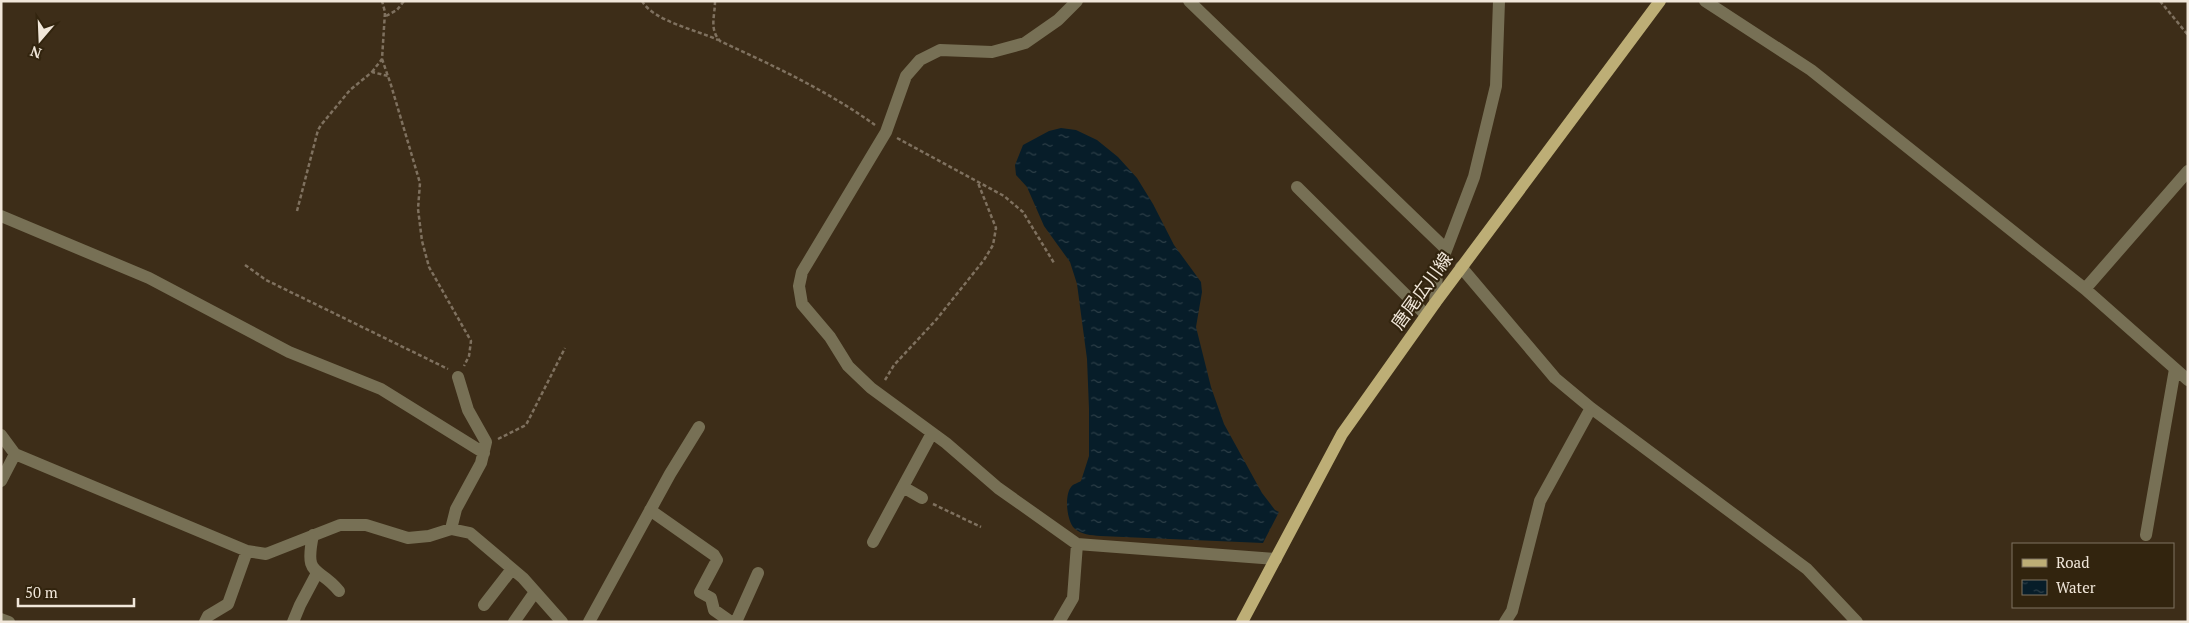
<svg xmlns="http://www.w3.org/2000/svg" width="2189" height="623" viewBox="0 0 2189 623" font-family="'PT Serif','Noto Sans JP',serif">
  <style>
    .water { fill: url(#water-ripples) }
    .lines { fill: none; stroke-linecap: round; stroke-linejoin: round }
    .path { stroke: #7f715f; stroke-width: 2.5; stroke-dasharray: 4 2.5; stroke-linecap: butt }
    .minor { stroke: #777055; stroke-width: 12 }
    .major { stroke: #bdae76; stroke-width: 12 }
    .labels { text-anchor: middle; stroke-width: 4.5; stroke-linejoin: round; paint-order: stroke }
    .street-label { font-size: 18px; fill: #f1e7da; stroke: #32240e }
  </style>
  <defs>
    <pattern id="water-ripples" width="26" height="14" patternUnits="userSpaceOnUse" patternTransform="scale(1.25)"><rect width="26" height="14" fill="#071d29"/><path d="M2 4q2-2 4 0t4 0M15 11q2-2 4 0t4 0" fill="none" stroke="#2c3e47"/></pattern>
  </defs>
  <rect width="100%" height="100%" fill="#3d2d18"/>
  <path class="water" d="M1061 128 1076 130 1097 140 1118 157 1137 178 1153 204 1174 245 1201 282 1202 292 1196 327 1211 387 1224 424 1262 493 1275 510 1279 512 1263 543 1100 536C1091 535 1081 535 1074 528 1067 521 1064 496 1071 487 1073 484 1078 483 1081 481L1089 456V409L1087 359 1077 284 1070 262 1044 226 1027 187 1016 175 1015 165 1023 145 1049 131Z"/>
  <g class="lines">
    <path class="path" d="M642 1C653 21 697 30 718 40
      M715 1C715 16 709 29 720 41 774 66 826 90 875 125
      M2160 1 2188 35
      M386 16 397 10 404 1
      M382 59 391 85 420 183 418 209 422 241 429 267 471 341 469 356 464 366
      M372 72 382 59 385 12 382 1
      M897 138 1004 196 1023 212 1054 263
      M297 211 318 130 321 125 350 90 372 72 388 76
      M245 265 266 280 448 369
      M885 380 894 365 936 320 984 260 993 245 996 228 978 183
      M498 439 526 425 565 348
      M933 504 981 527"/>
    <path class="minor" d="M1077 1 1058 20 1025 43 992 52 940 50 920 60 906 76 886 132 802 272 799 286 802 304 830 337 848 366 871 388 946 443 998 488 1077 544 1276 559
      M1189 1 1446 249
      M1705 1 1811 70 2085 289 2188 380
      M1297 187 1426 315
      M1 216 149 278 289 352 381 389 484 453
      M1461 267 1555 378 1591 408 1807 569 1857 622
      M2085 289 2188 171
      M1435 303 1437 274 1474 177 1496 86 1499 1
      M1 435 15 454 247 551 266 554 340 525H366L408 538 429 536 451 529 470 533 523 578 562 622
      M1 481 15 454
      M903 487 922 498
      M650 510 714 555 717 560 700 592 711 598 714 610 731 622
      M451 529 456 509 481 463 486 442 468 410 458 377
      M313 535C304 579 318 565 339 591
      M2146 535 2175 369
      M873 542 932 433
      M484 605 512 569
      M1 619 9 622
      M205 622 208 616 228 604 247 551
      M293 622 300 605 317 573
      M514 622 535 592
      M589 622 670 474 699 427
      M736 622 758 573
      M1059 622 1073 598 1077 544
      M1505 622 1512 611 1540 501 1591 408"/>
    <path class="major" d="M1242 622 1342 434 1435 303 1660 1"/>
  </g>
  <g class="labels">
    <g class="street-label">
      <text transform="translate(1422 291) rotate(-54)" y="6">唐尾広川線</text>
    </g>
  </g>
  <rect width="2189" height="623" fill="none" stroke="#f1e7da" stroke-width="5"/>
  <rect x="2012" y="543" width="162" height="65" fill="#32240e" stroke="#7e7260"/>
  <rect x="2022" y="559" width="25" height="8" fill="#bdae76" stroke="#7e7260"/>
  <text x="2056" y="568" font-size="15" fill="#f1e7da">Road</text>
  <rect x="2022" y="580" width="25" height="15" fill="url(#water-ripples)" stroke="#7e7260"/>
  <text x="2056" y="593" font-size="15" fill="#f1e7da">Water</text>
  <g transform="translate(40 40) rotate(199)" stroke="#32240e" stroke-width="4" paint-order="stroke">
  <path d="M0-4L9 19L0 12L-9 19Z" fill="#f1e7da"/>
  <text y="-8" font-size="14" font-weight="bold" text-anchor="middle" fill="#f1e7da">N</text>
  </g>
  <path d="M18 598v8h116v-8" fill="none" stroke="#f1e7da" stroke-width="2.5"/>
  <text x="25" y="598" font-size="15" fill="#f1e7da" stroke="#32240e" stroke-width="4" paint-order="stroke">50 m</text>
</svg>
